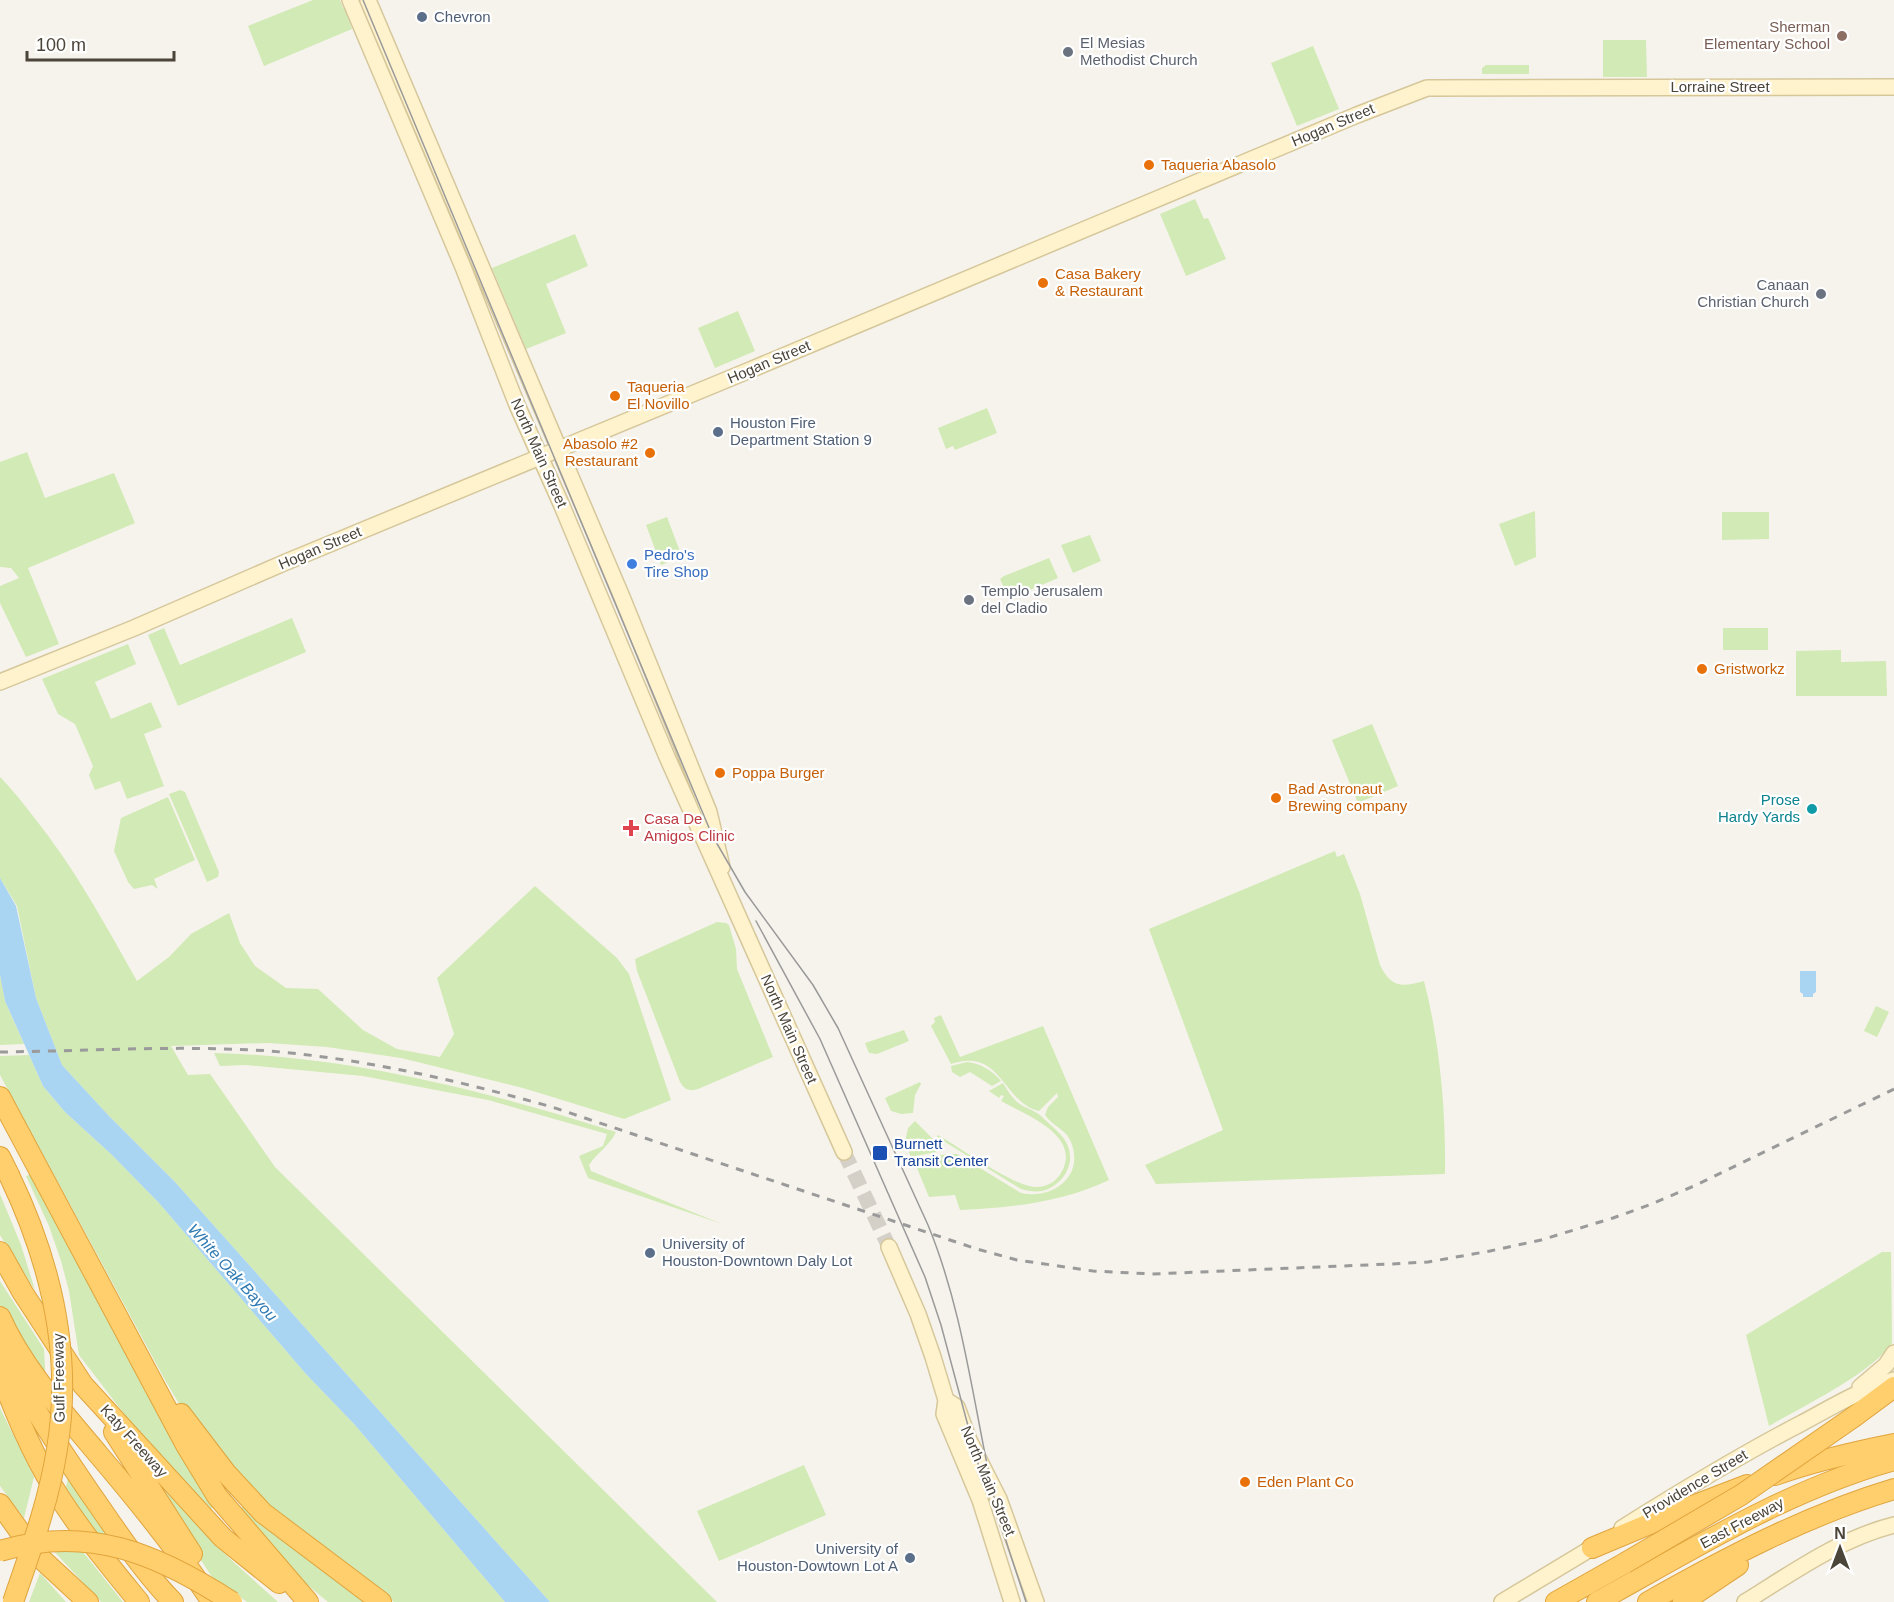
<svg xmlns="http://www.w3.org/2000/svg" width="1894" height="1602" viewBox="0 0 1894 1602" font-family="Helvetica,sans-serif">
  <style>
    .green { fill: #d2eab5 }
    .water { fill: #a9d4f2 }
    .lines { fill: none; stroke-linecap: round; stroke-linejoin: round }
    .secondary-tunnel { stroke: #d4d0c8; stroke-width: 15; stroke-dasharray: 15 8; stroke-linecap: butt }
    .secondary-casing { stroke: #d6c79b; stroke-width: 18 }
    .highway-casing { stroke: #e0a43c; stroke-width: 22 }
    .secondary { stroke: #fff3cd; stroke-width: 15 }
    .highway { stroke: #ffcf6e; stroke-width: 20 }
    .tram { stroke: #9a9a9a; stroke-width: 1.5 }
    .rail { stroke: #9a9a9a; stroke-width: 3; stroke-dasharray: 8 8; stroke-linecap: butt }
    .highway-bridge-casing { stroke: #e0a43c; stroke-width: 22; stroke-linecap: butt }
    .highway-bridge { stroke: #ffcf6e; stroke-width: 20 }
    .service-dot { fill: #5c6f8a; stroke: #fff; stroke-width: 2 }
    .education-dot { fill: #8d6e63; stroke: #fff; stroke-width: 2 }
    .worship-dot { fill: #6b7280; stroke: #fff; stroke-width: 2 }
    .food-dot { fill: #e8710a; stroke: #fff; stroke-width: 2 }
    .shop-dot { fill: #3f7fe0; stroke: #fff; stroke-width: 2 }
    .culture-dot { fill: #0f9aa8; stroke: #fff; stroke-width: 2 }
    .health-dot { fill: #e0444e; stroke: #fff; stroke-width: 2 }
    .transit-dot { fill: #1a4fb4; stroke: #fff; stroke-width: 2 }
    .labels { text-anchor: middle; stroke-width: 4.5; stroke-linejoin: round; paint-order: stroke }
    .service-label { font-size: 15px; fill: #4e5e75; stroke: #fff; text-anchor: start }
    .education-label { font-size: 15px; fill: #785e54; stroke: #fff; text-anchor: end }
    .worship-label { font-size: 15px; fill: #5b616d; stroke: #fff; text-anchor: start }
    .street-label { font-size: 15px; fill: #4b4439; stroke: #fff }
    .food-label { font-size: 15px; fill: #c56008; stroke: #fff; text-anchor: start }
    .shop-label { font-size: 15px; fill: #366cbe; stroke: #fff; text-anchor: start }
    .culture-label { font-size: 15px; fill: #0d838f; stroke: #fff; text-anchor: end }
    .health-label { font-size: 15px; fill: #be3a42; stroke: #fff; text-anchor: start }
    .transit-label { font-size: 15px; fill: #164399; stroke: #fff; text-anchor: start }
    .water-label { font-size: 16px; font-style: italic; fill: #2e7ab2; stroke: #fff }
  </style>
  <rect width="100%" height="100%" fill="#f6f3ec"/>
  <path class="green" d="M313 0H340L343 8 345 7 352 29 264 66 248 26Z
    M1603 40H1646L1647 77H1603Z
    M1313 46 1339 109 1297 126 1271 63Z
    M1486 65H1529V74H1482V68Z
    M1195 199 1204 219 1208 218 1226 259 1186 276 1160 214Z
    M575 234 588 266 546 284 566 333 526 349 492 268Z
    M738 311 755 351 715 368 698 328Z
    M987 408 997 433 955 450 953 446 946 449 938 428Z
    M27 452 45 498 114 473 135 523 28 568 59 644 26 657 0 603V586L19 578 11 568 0 567V462Z
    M1535 511 1536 557 1515 566 1499 524Z
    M1722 512H1769V539L1722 540Z
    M667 517 682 557 661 565 646 525Z
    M1090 535 1101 561 1073 573 1061 545Z
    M1049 558 1058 578 1009 599 1000 579 1004 576Z
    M292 618 306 652 178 706 148 635 164 628 180 665Z
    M1723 628H1768V650H1723Z
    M128 644 136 664 95 682 111 719 151 702 162 727 144 734 164 786 127 799 120 781 95 790 89 775 93 766 75 724 58 714 42 679Z
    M1841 650V662L1886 661 1887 696H1796V651Z
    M1372 724 1398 786 1358 803 1332 740Z
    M0 777C12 789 22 802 33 816 74 867 105 924 137 981L169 957 191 934 229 913 240 943 255 966 286 988 318 989 363 1030 397 1049 440 1057 454 1034 437 978 535 886 617 958 629 974 671 1100 624 1119 523 1088 401 1058 327 1047 268 1043 171 1046 188 1075 210 1074 275 1167 717 1602H550L175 1182 109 1116 62 1065 36 998 17 906 0 878Z
    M180 790 185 792 219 872 218 877 207 882 169 794Z
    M168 797 195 860 154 879 158 889 152 885 134 889 128 882 114 851 121 818Z
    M1335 851 1337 857 1344 854 1360 894 1380 965C1391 988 1402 987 1424 981 1440 1043 1446 1111 1445 1174L1156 1184 1145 1165 1223 1130 1149 929Z
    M717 922 726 923 729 925 736 949 737 969 773 1057 698 1089C689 1092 684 1089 680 1082L637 971 635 959Z
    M0 975 5 1001 24 1044 0 1045Z
    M1876 1006 1889 1012 1877 1037 1864 1031Z
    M941 1015 960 1057 1043 1026 1109 1180C1063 1202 1011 1208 960 1210L955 1195 929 1197 914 1161 947 1154H957L1021 1193C1052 1200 1085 1177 1071 1142 1066 1129 1052 1126 1045 1115L1048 1107 1058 1097 1057 1093 1039 1111C1001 1101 1002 1047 951 1064L931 1026 935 1022 934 1018Z
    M904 1030 909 1041 877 1054 869 1053 865 1043Z
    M214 1053C350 1056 486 1091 616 1132 610 1145 597 1153 589 1165L591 1171 722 1224 588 1178 579 1156 603 1146 607 1134 488 1100 363 1076 246 1065 220 1066Z
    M29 1055 43 1086 65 1112 112 1155 159 1203 306 1374 355 1425 505 1602H394L342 1566 266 1505 181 1407 165 1380 0 1075V1056Z
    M967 1062C980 1063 993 1071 1001 1081L992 1086 970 1072 960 1077 952 1072 951 1066Z
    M920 1082 921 1084 915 1095 913 1113 901 1114 891 1111 885 1098Z
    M1003 1083C1007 1090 1011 1096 1017 1102 1024 1108 1035 1110 1041 1116 1054 1129 1072 1139 1070 1161 1068 1172 1062 1181 1052 1187 1042 1193 1032 1192 1021 1189L937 1137 938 1135C959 1147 1013 1186 1035 1187 1045 1188 1056 1182 1061 1173 1083 1136 1026 1115 1001 1101L1004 1096 1001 1095 999 1098 989 1091Z
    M915 1121 938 1144 936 1152 911 1157 905 1142 908 1128Z
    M32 1174 215 1506 210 1510 128 1419 79 1355 69 1291 61 1261 49 1226 26 1176Z
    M0 1194 21 1245 35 1290 0 1235Z
    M1882 1252H1891L1892 1343C1871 1374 1803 1406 1769 1426L1746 1335Z
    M0 1281 44 1349 46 1385 6 1320 0 1306Z
    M0 1408 34 1477 24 1518 0 1486Z
    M133 1457 228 1557 278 1602H247L212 1577Z
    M804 1465 826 1515 719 1561 697 1511Z
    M69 1472 114 1537 95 1534 66 1487Z
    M244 1506C281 1544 327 1571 369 1602H328L305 1583 264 1542 239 1509Z
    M50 1547H79L123 1602H101Z
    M40 1573 66 1602H29Z"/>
  <path class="water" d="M0 878 16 906 36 998 62 1065 109 1116 175 1182 550 1602H505L355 1425 306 1374 159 1203 112 1155 65 1112 43 1086 5 1001 0 975Z
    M1800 971H1816V992L1813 994V997H1803V994L1800 992Z"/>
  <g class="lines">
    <path class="secondary-tunnel" d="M844 1152 889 1247"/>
    <g class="secondary-casing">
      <path id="secondary" d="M350 0 463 267 517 405 562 506 667 757 844 1152
        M368 0 622 597 709 812 722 867
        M0 682 134 628 286 562 750 370 1357 115 1427 88 1894 87
        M889 1247 918 1314 933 1357 946 1400 944 1414 980 1500 1012 1602
        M1860 1387 1886 1365 1894 1353
        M946 1400 957 1407 969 1440 999 1499 1036 1602
        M1622 1528C1681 1491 1740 1455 1802 1423 1832 1407 1861 1389 1894 1380
        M1502 1602 1600 1543
        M1745 1602C1792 1573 1839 1539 1894 1525"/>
    </g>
    <g class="highway-casing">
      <path id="highway" d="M0 1097 186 1445 217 1496 308 1602
        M0 1157 9 1175
        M0 1252 23 1293 83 1385 223 1538 279 1583
        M0 1317C23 1368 62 1411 98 1454 138 1501 178 1550 212 1602
        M4 1348C26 1400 58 1446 90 1493 116 1530 141 1569 173 1602
        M0 1373C15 1412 31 1451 53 1487 78 1528 109 1565 139 1602
        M181 1414 226 1473 263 1513 381 1602
        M1855 1416 1894 1387
        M114 1432 192 1554
        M1775 1475C1814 1461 1854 1452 1894 1444
        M0 1504 36 1554 88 1602
        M1592 1548 1695 1505 1747 1485
        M1556 1602 1625 1563
        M1597 1602C1693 1549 1787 1490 1894 1460
        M1648 1602C1726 1558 1807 1515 1894 1489
        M1683 1602 1738 1565"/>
    </g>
    <use href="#secondary" class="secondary"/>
    <use href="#highway" class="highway"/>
    <path class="tram" d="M363 0 712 835 745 892 813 985 838 1028 928 1225C965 1315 974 1412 996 1506 1004 1538 1016 1570 1026 1602
      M756 921 820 1039 925 1277 941 1325 982 1478"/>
    <path class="rail" d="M0 1052C89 1051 180 1045 270 1051 365 1059 460 1081 552 1107L977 1249 1017 1260 1093 1271 1152 1274 1390 1264 1428 1262 1490 1251 1541 1240 1613 1218 1649 1205 1694 1186 1894 1089"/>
    <g class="highway-bridge-casing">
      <path id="highway-bridge" d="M9 1175C50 1260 73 1354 57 1449 49 1501 30 1552 13 1602
        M0 1551C88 1524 158 1554 232 1602
        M1625 1563 1741 1495 1855 1416"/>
    </g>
    <use href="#highway-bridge" class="highway-bridge"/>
  </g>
  <g class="service-dot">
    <circle cx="422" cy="17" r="6"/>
    <circle cx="718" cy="432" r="6"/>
    <circle cx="650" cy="1253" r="6"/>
    <circle cx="910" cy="1558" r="6"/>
  </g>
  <circle class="education-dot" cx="1842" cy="36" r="6"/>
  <g class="worship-dot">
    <circle cx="1068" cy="52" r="6"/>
    <circle cx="1821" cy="294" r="6"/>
    <circle cx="969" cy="600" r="6"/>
  </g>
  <g class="food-dot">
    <circle cx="1149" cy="165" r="6"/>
    <circle cx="1043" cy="283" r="6"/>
    <circle cx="615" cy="396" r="6"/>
    <circle cx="650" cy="453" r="6"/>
    <circle cx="1702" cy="669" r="6"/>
    <circle cx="720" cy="773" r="6"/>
    <circle cx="1276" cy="798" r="6"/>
    <circle cx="1245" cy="1482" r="6"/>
  </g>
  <circle class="shop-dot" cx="632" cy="564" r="6"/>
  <circle class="culture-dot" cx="1812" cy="809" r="6"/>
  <path class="health-dot" d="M628 819h6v6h6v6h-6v6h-6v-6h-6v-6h6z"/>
  <rect class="transit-dot" x="872" y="1145" width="16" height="16" rx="3"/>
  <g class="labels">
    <g class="service-label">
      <text x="434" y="22">Chevron</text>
      <text x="730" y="428">Houston Fire<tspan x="730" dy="17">Department Station 9</tspan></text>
      <text x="662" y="1249">University of<tspan x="662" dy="17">Houston-Downtown Daly Lot</tspan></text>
      <text x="898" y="1554" text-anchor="end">University of<tspan x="898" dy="17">Houston-Dowtown Lot A</tspan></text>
    </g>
    <g class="education-label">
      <text x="1830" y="32">Sherman<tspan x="1830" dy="17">Elementary School</tspan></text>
    </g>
    <g class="worship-label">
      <text x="1080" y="48">El Mesias<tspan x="1080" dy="17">Methodist Church</tspan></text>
      <text x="1809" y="290" text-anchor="end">Canaan<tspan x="1809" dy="17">Christian Church</tspan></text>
      <text x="981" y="596">Templo Jerusalem<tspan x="981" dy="17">del Cladio</tspan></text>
    </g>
    <g class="street-label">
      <text x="1720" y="92">Lorraine Street</text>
      <text transform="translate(1333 125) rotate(-23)" y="5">Hogan Street</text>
      <text transform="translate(769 362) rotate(-23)" y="5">Hogan Street</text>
      <text transform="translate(539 453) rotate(66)" y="5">North Main Street</text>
      <text transform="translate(320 548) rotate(-23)" y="5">Hogan Street</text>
      <text transform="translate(789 1029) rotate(66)" y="5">North Main Street</text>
      <text transform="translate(59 1378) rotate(-91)" y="5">Gulf Freeway</text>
      <text transform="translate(134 1441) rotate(48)" y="5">Katy Freeway</text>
      <text transform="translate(988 1481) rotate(67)" y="5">North Main Street</text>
      <text transform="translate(1695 1484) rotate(-31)" y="5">Providence Street</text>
      <text transform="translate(1742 1523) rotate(-28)" y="5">East Freeway</text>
    </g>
    <g class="food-label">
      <text x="1161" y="170">Taqueria Abasolo</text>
      <text x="1055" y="279">Casa Bakery<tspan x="1055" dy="17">&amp; Restaurant</tspan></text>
      <text x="627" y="392">Taqueria<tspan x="627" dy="17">El Novillo</tspan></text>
      <text x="638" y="449" text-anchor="end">Abasolo #2<tspan x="638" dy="17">Restaurant</tspan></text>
      <text x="1714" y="674">Gristworkz</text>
      <text x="732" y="778">Poppa Burger</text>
      <text x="1288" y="794">Bad Astronaut<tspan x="1288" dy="17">Brewing company</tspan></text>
      <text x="1257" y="1487">Eden Plant Co</text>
    </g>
    <g class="shop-label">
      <text x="644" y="560">Pedro's<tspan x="644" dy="17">Tire Shop</tspan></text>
    </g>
    <g class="culture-label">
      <text x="1800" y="805">Prose<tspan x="1800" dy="17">Hardy Yards</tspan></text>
    </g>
    <g class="health-label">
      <text x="644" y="824">Casa De<tspan x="644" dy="17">Amigos Clinic</tspan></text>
    </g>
    <g class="transit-label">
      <text x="894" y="1149">Burnett<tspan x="894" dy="17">Transit Center</tspan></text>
    </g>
    <g class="water-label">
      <text transform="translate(233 1272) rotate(48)" y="6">White Oak Bayou</text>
    </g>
  </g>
  <g transform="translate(1840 1548)" stroke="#ffffff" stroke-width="4.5" paint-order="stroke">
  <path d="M0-4.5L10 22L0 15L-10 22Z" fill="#4b4439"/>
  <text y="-9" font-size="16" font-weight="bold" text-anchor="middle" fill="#4b4439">N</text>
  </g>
  <path d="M27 51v9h147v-9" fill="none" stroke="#4b4439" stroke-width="3"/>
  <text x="36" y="51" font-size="18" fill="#4b4439" stroke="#ffffff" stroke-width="4.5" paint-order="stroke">100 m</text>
</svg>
